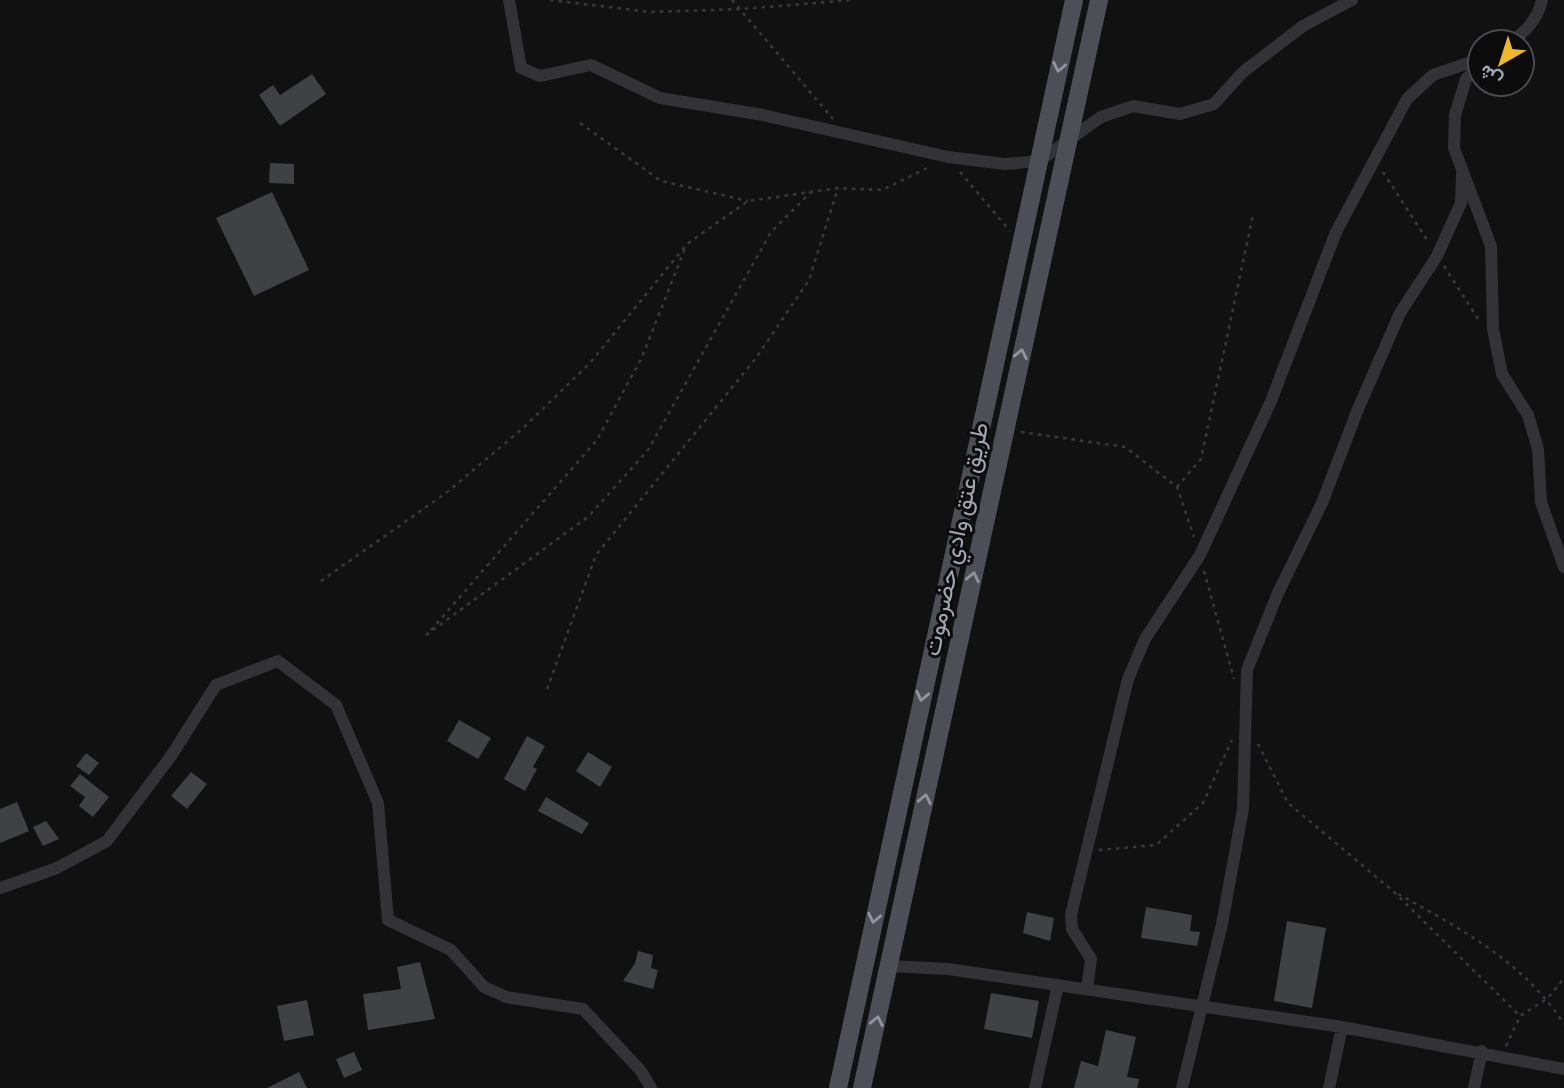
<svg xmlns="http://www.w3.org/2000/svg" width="1564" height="1088" viewBox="0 0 1564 1088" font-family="Signika,Vazirmatn,sans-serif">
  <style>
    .building { fill: #404145 }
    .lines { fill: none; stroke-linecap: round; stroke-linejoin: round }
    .path { stroke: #38393e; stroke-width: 2.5; stroke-dasharray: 3.5 5; stroke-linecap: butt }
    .minor { stroke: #323237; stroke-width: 12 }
    .primary { stroke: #4e4f56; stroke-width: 18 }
    .oneway { stroke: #9195a0 }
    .labels { text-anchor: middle; stroke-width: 6; stroke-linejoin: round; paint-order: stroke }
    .street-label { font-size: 24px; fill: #a2a6b3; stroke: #0c0c0d }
  </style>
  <rect width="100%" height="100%" fill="#111112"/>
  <path class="building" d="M312 74 326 94 280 126 259 95 273 85 280 95Z
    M270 163 294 164V184L269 183Z
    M272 192 309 270 254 296 216 218Z
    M459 720 491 738 478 759 447 741Z
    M527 736 545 746 533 767 537 769 525 791 504 779Z
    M588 752 612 767 600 787 576 771Z
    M86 753 99 763 89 775 76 766Z
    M191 772 207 784 187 809 171 796Z
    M80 774 109 797 93 817 79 806 85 797 70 786Z
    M546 797 589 823 582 834 538 811Z
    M17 802 29 831 0 843V809Z
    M46 821 59 839 43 846 33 827Z
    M1146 907 1192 915 1190 931 1200 932 1197 946 1141 938Z
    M1027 912 1054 918 1050 941 1023 933Z
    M1287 921 1326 928 1312 1008 1274 1001Z
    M638 951 653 955 651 968 658 970 653 989 623 981 635 963Z
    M420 962 435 1019 368 1030 363 994 401 989 397 967Z
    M991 993 1039 1001 1032 1038 984 1029Z
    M307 1000 314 1035 284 1041 277 1006Z
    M1106 1030 1136 1037 1127 1077 1139 1079 1137 1088H1074L1081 1061 1098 1066Z
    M354 1052 362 1070 344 1078 336 1059Z
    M299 1072 307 1088H267Z"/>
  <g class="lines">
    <path class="path" d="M550 0 650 12 742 9 851 0
      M732 0 833 119
      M580 123 661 181 748 201
      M960 172 1010 231
      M1383 172 1429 243
      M1444 266 1480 322
      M1021 432 1125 447 1177 487 1194 537
      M1177 487 1201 459 1253 215
      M1204 571 1234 679
      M321 581 446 493 522 429 590 363 687 244 748 201 838 188 882 190 931 166
      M431 630 597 440 642 357 686 246
      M426 635 589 516 648 450 771 232 811 192
      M547 689 596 555 756 358 809 280 838 188
      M1258 744 1288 803 1393 891 1520 1016
      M1099 850 1156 845 1203 803 1232 740
      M1398 894C1461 929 1524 962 1564 1024
      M1506 1046 1520 1016 1548 998 1564 978"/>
    <path class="minor" d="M509 0 521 68 540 76 591 65 660 98 763 115 948 157 1005 164 1039 161 1101 117 1133 106 1180 114 1214 104 1243 72 1303 26 1352 0
      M1510 42C1526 32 1538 19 1542 0
      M1480 65 1466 79 1455 115 1454 148 1491 246 1493 329 1502 374 1528 415 1538 449 1541 502 1564 567
      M0 888 57 868 107 841 171 756 216 685 278 661 336 705 378 803 388 920 451 950 484 987 506 997 583 1009 641 1071 651 1088
      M889 966 948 969 1342 1027 1564 1069
      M1087 989 1091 959 1072 929 1071 915 1128 679 1145 639 1200 555 1271 401 1336 232 1407 99 1433 75 1480 59
      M1035 1088 1058 985
      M1182 1088 1222 924 1243 809 1247 670 1278 593 1322 503 1358 409 1400 313 1437 256 1461 203 1462 174
      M1329 1088 1342 1027
      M1474 1088 1482 1051"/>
    <path class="primary" d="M838 1088 1074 0
      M862 1088 1099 0"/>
  </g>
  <defs><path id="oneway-chevron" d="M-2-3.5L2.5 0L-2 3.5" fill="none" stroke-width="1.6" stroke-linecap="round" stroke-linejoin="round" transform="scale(1.75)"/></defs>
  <g class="oneway">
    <use href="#oneway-chevron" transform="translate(1059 67) rotate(102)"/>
    <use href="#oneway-chevron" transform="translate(1021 354) rotate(-78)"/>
    <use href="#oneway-chevron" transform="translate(973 577) rotate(-78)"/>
    <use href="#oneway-chevron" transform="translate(922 696) rotate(102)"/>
    <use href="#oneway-chevron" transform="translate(925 799) rotate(-78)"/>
    <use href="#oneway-chevron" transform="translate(874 918) rotate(102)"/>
    <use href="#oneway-chevron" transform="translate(877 1021) rotate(-78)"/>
  </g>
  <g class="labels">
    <g class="street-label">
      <text transform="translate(956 539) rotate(-78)" y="8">طريق عتق وادي حضرموت</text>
    </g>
  </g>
  <g transform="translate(1501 63) rotate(219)"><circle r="33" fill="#0c0c0d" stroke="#484a4f" stroke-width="2"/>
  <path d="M0-5L12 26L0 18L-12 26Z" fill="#eeb82d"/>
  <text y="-10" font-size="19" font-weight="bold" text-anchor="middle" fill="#a2a6b3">ش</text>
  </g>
</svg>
